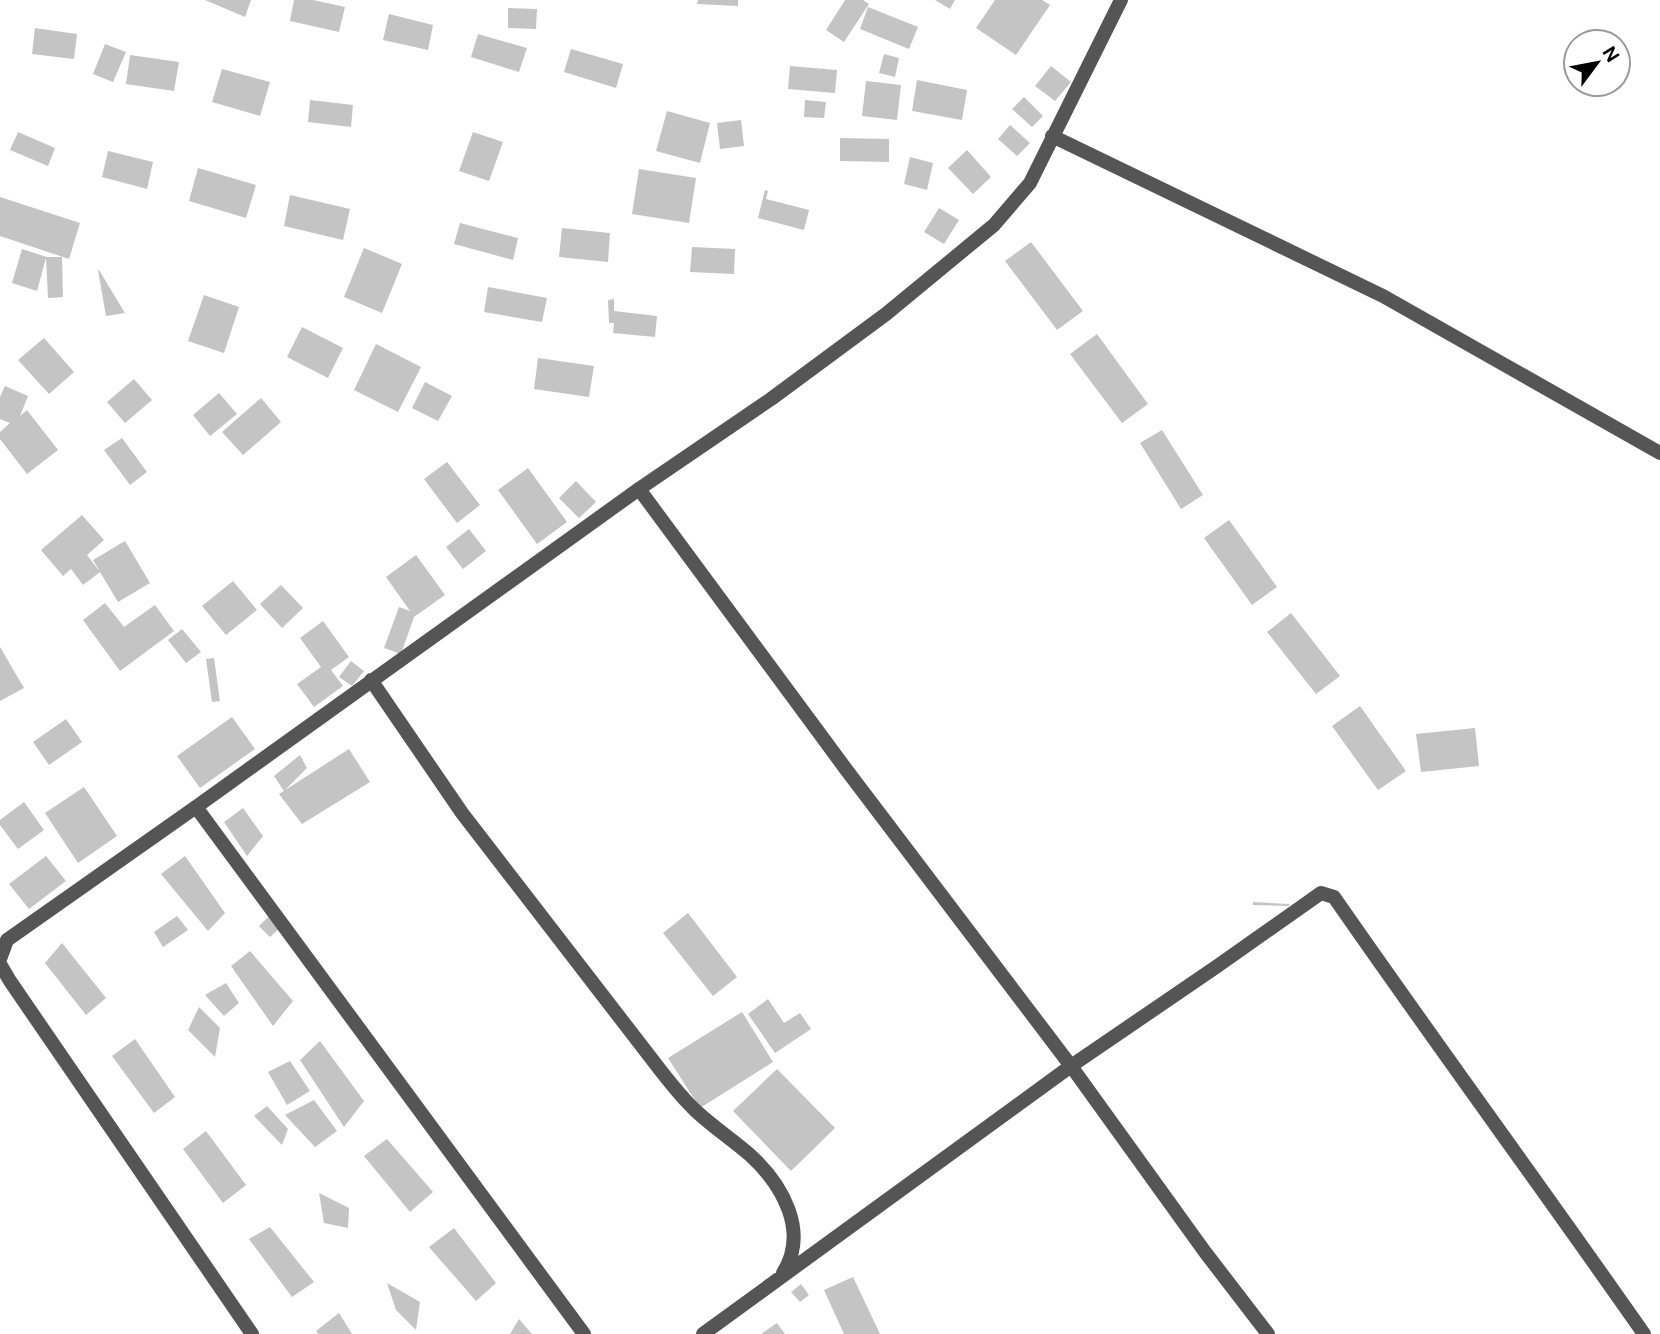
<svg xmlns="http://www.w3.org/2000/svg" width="1660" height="1334" viewBox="0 0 1660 1334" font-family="'DM Sans',sans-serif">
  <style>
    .building { fill: #c4c4c4 }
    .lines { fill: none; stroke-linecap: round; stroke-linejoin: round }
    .street { stroke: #555; stroke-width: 14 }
  </style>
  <rect width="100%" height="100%" fill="#fff"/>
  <path class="building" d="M205 0H251L245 17Z
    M294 0H313L345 7 339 32 290 21Z
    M698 0H738V6L697 4Z
    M845 0H863L869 4 844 42 826 30Z
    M935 0H955L950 9Z
    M995 0H1042L1050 5 1016 55 976 28Z
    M868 7 918 27 909 49 860 29Z
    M508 8 537 9 536 29 508 28Z
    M389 14 433 25 428 50 383 40Z
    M35 28 77 34 74 59 32 54Z
    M478 34 527 48 519 72 471 57Z
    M105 44 126 52 113 82 93 74Z
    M571 49 623 64 616 88 564 72Z
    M884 54 899 58 895 77 879 73Z
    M130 55 179 62 174 91 126 84Z
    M790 66 837 70 835 93 788 89Z
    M1051 66 1071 82 1055 101 1035 86Z
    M222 69 270 82 260 116 212 102Z
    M917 80 967 90 962 120 912 111Z
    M866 81 901 85 897 120 862 116Z
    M1024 97 1043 116 1032 127 1012 109Z
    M310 100 353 105 351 127 308 122Z
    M805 100 826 102 824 118 804 117Z
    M667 111 710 123 700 163 656 151Z
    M741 120 744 146 720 149 717 123Z
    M1010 125 1030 143 1017 156 998 139Z
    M18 132 55 148 48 166 10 150Z
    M473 132 503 142 489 181 459 171Z
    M840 138 889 139V162L840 161Z
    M967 150 991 177 973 194 948 168Z
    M108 151 153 162 147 189 102 177Z
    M910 157 933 163 927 190 904 184Z
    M198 168 256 185 246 218 189 201Z
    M639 169 696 178 689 223 632 214Z
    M765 190 768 191 766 199 809 210 804 230 758 218Z
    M290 195 350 209 343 240 284 226Z
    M0 197 80 223 69 259 0 236Z
    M939 208 959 220 944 244 924 232Z
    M460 223 518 238 513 260 454 244Z
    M562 228 610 233 608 262 559 257Z
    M1031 242 1083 311 1057 330 1005 261Z
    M692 247 735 249 734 274 690 272Z
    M364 248 402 264 382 313 344 297Z
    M22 249 47 257H62L63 297 48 298 46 258 37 291 12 283Z
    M98 270H99L125 313 106 316Z
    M488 287 547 298 542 322 484 312Z
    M204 295 239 307 224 353 188 341Z
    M614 299V311L657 316 655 337 613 333 614 323H609L608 300Z
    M302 327 343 348 328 378 287 357Z
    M1097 334 1148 404 1122 423 1070 354Z
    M44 338 74 372 49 394 18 360Z
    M376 344 421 367 398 412 354 390Z
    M538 358 594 366 589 397 534 389Z
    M134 379 152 400 125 423 107 402Z
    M425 382 452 396 438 421 412 408Z
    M5 386 28 396 20 416 27 410 58 450 27 474 0 439V432L10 423 0 419V397Z
    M219 393 237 414 210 436 193 415Z
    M261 398 281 422 243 455 222 432Z
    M1162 430 1203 495 1181 509 1140 443Z
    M122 438 147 472 130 485 104 450Z
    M447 462 480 505 457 523 424 479Z
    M528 468 567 522 537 544 498 490Z
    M576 481 596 502 579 518 559 498Z
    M82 515 104 540 87 555 100 572 93 560 125 541 150 583 118 602 100 572 83 585 71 569 63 576 41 550Z
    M1229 520 1277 587 1252 605 1204 538Z
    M469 529 486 551 463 569 446 547Z
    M416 555 445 595 414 617 401 654 384 648 399 607 410 611 386 577Z
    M233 581 257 610 226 635 202 606Z
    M281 585 303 608 282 628 260 604Z
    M105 603 124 627 155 605 174 631 120 671 83 620Z
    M1291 613 1340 676 1316 694 1267 632Z
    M323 621 349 657 331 670 343 686 314 707 297 684 321 667 300 638Z
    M182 629 201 652 186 663 168 640Z
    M0 647 24 688 0 701Z
    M214 658 220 701 212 702 206 659Z
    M351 661 364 671 352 686 339 677Z
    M1360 706 1406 771 1378 790 1332 726Z
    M232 717 255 749 200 788 177 756Z
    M66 719 82 742 49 765 33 742Z
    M1475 728 1479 766 1421 772 1416 734Z
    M349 749 370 782 302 824 279 794Z
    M300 755 307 768 284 791 274 776Z
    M84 787 117 836 78 863 45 813Z
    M24 802 44 830 18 849 0 825V820Z
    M243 808 263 836 247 856 224 822Z
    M46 856 66 881 29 909 9 884Z
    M185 856 225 913 208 931 161 874Z
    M1253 902 1289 904V906L1253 905Z
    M688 913 737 977 713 996 663 933Z
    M177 916 188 930 163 947 154 932Z
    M268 917 280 928 270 937 259 926Z
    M62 943 106 998 86 1015 45 963Z
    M250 951 293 1001 273 1026 231 966Z
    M226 983 239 1003 224 1016 205 995Z
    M768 999 784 1023 800 1013 811 1029 775 1053 748 1014Z
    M199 1007 220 1028 215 1057 188 1030Z
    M742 1012 773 1062 700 1108 668 1058Z
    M135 1039 175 1097 154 1113 112 1056Z
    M320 1041 364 1101 344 1127 300 1060Z
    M290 1061 310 1091 287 1105 268 1072Z
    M777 1069 835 1128 791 1171 733 1111Z
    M314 1100 337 1131 315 1147 285 1115Z
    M267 1106 288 1129 282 1145 254 1116Z
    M206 1131 246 1185 223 1203 183 1149Z
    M387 1139 433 1192 410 1212 364 1156Z
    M319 1193 349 1208 348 1228 324 1223Z
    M270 1227 314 1282 292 1297 249 1239Z
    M454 1228 496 1283 476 1301 429 1247Z
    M853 1277 880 1334H844L824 1290Z
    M387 1283 420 1302 416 1330 396 1310Z
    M801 1284 809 1295 800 1302 791 1292Z
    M339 1313 352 1334H318L316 1331Z
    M519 1319 532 1334H510Z
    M777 1323 785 1334H761Z"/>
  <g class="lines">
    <path class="street" d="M1052 136 1383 296 1660 453
      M639 489 845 768 1071 1066 1205 1252 1268 1334
      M371 680 462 813 661 1071C672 1085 683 1099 696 1111 713 1127 733 1140 750 1155 783 1185 809 1232 783 1273
      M196 807 584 1334
      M0 959 7 940 196 807 639 489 771 399 886 314 994 225 1030 183 1121 0
      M0 964 10 981 252 1334
      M703 1334 1071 1066 1216 967 1321 893 1334 897C1436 1044 1542 1188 1644 1334"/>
  </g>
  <g transform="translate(1597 63) rotate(58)"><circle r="33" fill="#ffffff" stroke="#999999" stroke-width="2"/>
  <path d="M0-5L12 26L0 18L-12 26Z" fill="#000000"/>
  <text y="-10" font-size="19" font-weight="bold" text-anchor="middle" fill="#000000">N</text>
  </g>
</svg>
